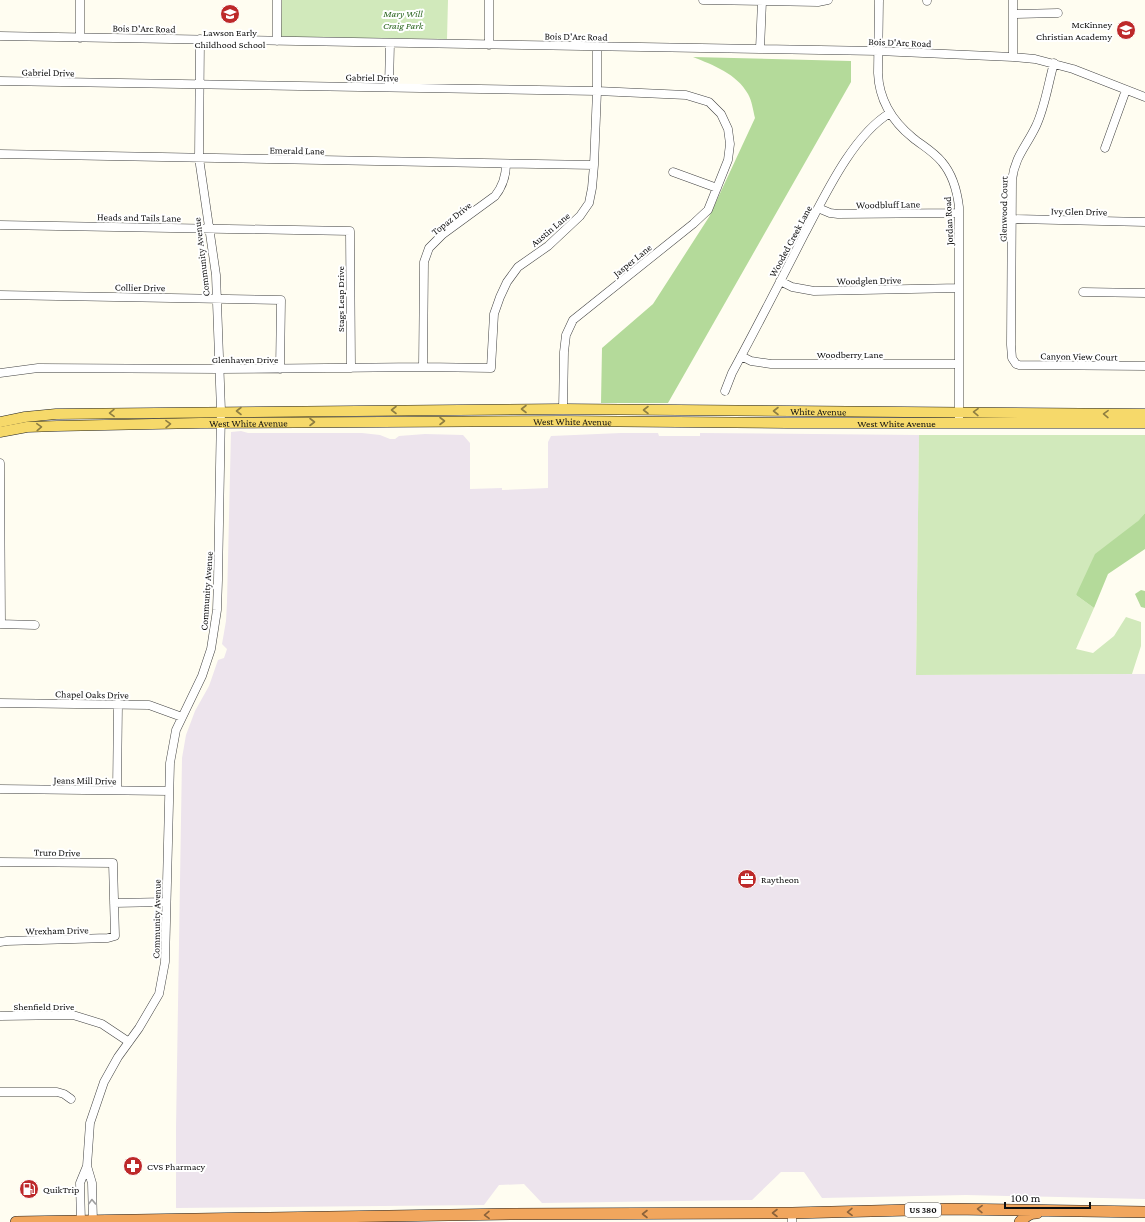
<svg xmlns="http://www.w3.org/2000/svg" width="1145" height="1222" viewBox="0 0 1145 1222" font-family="'Crimson Pro',serif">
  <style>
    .industrial { fill: #ede4ed }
    .green { fill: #d1e9bb }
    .forest { fill: #b4da9a }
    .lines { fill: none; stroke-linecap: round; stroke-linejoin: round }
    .minor-casing { stroke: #424242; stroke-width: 9 }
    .major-casing { stroke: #202020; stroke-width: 11 }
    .highway-casing { stroke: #202020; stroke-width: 12 }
    .minor { stroke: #fff; stroke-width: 8 }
    .major { stroke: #f6d96a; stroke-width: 10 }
    .highway { stroke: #f1a65d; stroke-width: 11 }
    .oneway { stroke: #8e7e41 }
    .oneway2 { stroke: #9f9f9f }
    .oneway3 { stroke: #8b623a }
    .labels { text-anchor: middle; stroke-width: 4; stroke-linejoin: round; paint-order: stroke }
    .shield { fill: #fff; stroke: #575757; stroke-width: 1 }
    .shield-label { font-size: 9px; font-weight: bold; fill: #0f0f0f }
    .park-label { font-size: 10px; font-style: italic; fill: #2c6620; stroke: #fff }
    .poi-label { font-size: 10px; fill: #0f0f0f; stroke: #fff; text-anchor: start }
    .street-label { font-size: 10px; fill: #0f0f0f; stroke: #fff }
  </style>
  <rect width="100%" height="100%" fill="#fffdf1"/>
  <path class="industrial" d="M241 431 248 433H362L380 435 390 439H395L399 436 425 434 463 435 470 443V489L502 488V490L548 488V442L551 436 621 433H658L659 436H700V433L919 435 916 675 1145 674V1199L966 1195 822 1198 804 1172H781L752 1200 542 1203 524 1184 499 1185 484 1205 176 1208V1128L182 758 186 735 195 711 209 686 218 660 224 658 227 649 222 644 226 621 227 602 231 432Z"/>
  <path class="green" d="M282 0H448L447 39 281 37Z
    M919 435H1145V513L1076 595 1094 608 1076 649 1093 653 1114 636 1126 617 1141 622V646L1132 674 916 675Z"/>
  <path class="forest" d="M693 57 851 61V82L668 403H601L602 348 653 304 709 217 755 118C753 110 752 101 748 94 737 74 713 65 693 57Z
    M1145 513V549L1108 574 1094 608 1076 595 1095 554 1138 521Z
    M1141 590 1145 591V608L1141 607 1135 594Z"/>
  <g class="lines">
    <g class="minor-casing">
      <path id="minor" d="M489 0V45
        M703 0 818 2 828 0
        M879 0 878 73C879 100 892 121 913 138 923 146 934 152 942 162 953 175 957 190 959 207V422
        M1013 0V57
        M927 1V0
        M1013 14 1058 13
        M0 36 760 49 878 51 1013 57 1035 59 1073 69 1145 97
        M80 38V0
        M277 41V0
        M760 49 762 1
        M1054 63C1048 84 1045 107 1036 126 1026 147 1015 156 1012 180L1011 345 1012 358 1016 364 1019 365 1145 366
        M0 81 597 91 686 95 709 102 721 114 728 129 730 144 728 160 708 210 693 224 573 320 566 335 564 352 563 409
        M389 87 390 43
        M1105 148 1126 90
        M0 154 594 165
        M673 172 717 188
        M818 208 830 213 838 214 959 213
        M1012 219 1145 222
        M0 225 350 231 351 368
        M780 281 792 287 814 291 959 288
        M1083 292 1145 293
        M0 295 281 300 280 369
        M741 356 751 361 771 364H959
        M423 367 424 262 429 248 443 234 495 196C503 186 506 176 506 164
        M0 373 38 368 219 369 423 367 491 368 494 314 500 297 507 282 518 267 548 246 580 216 589 203 592 188 594 165 597 91V46
        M725 391 732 373C757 327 781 280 805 233 825 195 853 135 890 113
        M0 463 1 624
        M0 624 35 625
        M0 703 149 705 182 717
        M0 789 169 791
        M117 790 118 704
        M0 862 113 863 115 936 108 938 7 941 0 942
        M114 903 166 902
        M0 1016 73 1015 102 1024 129 1042
        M0 1092H57L64 1094 71 1099
        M87 1166 92 1183 93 1222
        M792 1213V1222
        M81 1222 80 1183 87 1166 90 1123 104 1082 118 1057 139 1028 159 994 165 962 170 763 176 730 202 676 211 649 217 610 218 580 221 411 216 275 199 158 200 39"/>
    </g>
    <g class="major-casing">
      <g id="major">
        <path id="s1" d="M0 422 25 417 56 414 563 409 1145 414"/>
        <path id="s2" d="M0 432 27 427 57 426 200 423 563 421 787 423H1145"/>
      </g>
    </g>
    <g class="highway-casing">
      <path id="highway" d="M16 1222 511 1214 792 1213 951 1209 1145 1212
        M1020 1222C1026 1216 1029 1213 1037 1213"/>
    </g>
    <use href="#minor" class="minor"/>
    <use href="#major" class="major"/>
    <use href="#highway" class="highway"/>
  </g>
  <defs><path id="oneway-chevron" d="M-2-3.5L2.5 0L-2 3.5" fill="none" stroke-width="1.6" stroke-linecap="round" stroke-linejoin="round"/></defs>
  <g class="oneway">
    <use href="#oneway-chevron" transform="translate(524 409) rotate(180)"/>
    <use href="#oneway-chevron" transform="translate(394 410) rotate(180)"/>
    <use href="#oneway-chevron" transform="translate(646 410) rotate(-180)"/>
    <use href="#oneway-chevron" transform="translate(239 411) rotate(180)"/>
    <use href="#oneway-chevron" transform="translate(776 411) rotate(-180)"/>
    <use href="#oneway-chevron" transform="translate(976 412) rotate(-179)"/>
    <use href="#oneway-chevron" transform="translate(112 413) rotate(179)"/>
    <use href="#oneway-chevron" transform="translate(1106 414) rotate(-179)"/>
    <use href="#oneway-chevron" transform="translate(442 421)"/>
    <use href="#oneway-chevron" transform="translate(312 422)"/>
    <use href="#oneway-chevron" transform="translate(168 424) rotate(-1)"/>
    <use href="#oneway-chevron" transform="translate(39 427) rotate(-3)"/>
  </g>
  <use class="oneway2" href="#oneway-chevron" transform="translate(92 1202) rotate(-92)"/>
  <g class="oneway3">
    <use href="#oneway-chevron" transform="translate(980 1209) rotate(-179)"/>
    <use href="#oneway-chevron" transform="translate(850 1212) rotate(179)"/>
    <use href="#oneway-chevron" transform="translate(775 1213) rotate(180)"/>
    <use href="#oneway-chevron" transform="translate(645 1214) rotate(180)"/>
    <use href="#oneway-chevron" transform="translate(487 1215) rotate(179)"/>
  </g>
  <defs>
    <g id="school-disc" transform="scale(1)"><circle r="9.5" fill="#bd292a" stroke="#fff"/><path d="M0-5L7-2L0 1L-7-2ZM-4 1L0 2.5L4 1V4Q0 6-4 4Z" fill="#fff"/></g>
    <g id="office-disc" transform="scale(1)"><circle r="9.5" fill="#bd292a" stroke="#fff"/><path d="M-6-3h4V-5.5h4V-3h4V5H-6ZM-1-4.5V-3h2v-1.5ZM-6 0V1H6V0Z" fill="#fff"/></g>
    <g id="pharmacy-disc" transform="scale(1)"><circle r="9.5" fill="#bd292a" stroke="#fff"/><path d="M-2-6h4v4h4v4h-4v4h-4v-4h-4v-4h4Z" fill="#fff"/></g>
    <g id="fuel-disc" transform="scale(1)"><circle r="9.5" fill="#bd292a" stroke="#fff"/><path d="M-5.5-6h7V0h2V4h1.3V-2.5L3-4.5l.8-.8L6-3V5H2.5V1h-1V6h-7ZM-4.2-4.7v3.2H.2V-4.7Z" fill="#fff"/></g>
  </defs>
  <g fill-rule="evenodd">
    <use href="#school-disc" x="230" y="14"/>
    <use href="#school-disc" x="1126" y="30"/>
    <use href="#office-disc" x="747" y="879"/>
    <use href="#pharmacy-disc" x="133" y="1166"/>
    <use href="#fuel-disc" x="29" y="1189"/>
  </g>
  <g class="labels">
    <rect class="shield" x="905" y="1203" width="36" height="14" rx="3"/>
    <g class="shield-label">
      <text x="923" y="1213">US 380</text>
    </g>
    <g class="park-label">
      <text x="403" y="17">Mary Will<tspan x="403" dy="12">Craig Park</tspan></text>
    </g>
    <g class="poi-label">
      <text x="1112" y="28" text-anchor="end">McKinney<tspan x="1112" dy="12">Christian Academy</tspan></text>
      <text x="230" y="36" text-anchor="middle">Lawson Early<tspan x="230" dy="12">Childhood School</tspan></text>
      <text x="761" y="883">Raytheon</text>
      <text x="147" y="1170">CVS Pharmacy</text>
      <text x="43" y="1193">QuikTrip</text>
    </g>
    <g class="street-label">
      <text transform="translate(144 28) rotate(1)" y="4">Bois D'Arc Road</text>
      <text transform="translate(576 36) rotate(1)" y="4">Bois D'Arc Road</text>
      <text transform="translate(900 42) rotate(2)" y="4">Bois D'Arc Road</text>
      <text transform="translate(48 72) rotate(1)" y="4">Gabriel Drive</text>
      <text transform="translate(372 77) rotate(1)" y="4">Gabriel Drive</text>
      <text transform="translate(297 150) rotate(1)" y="4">Emerald Lane</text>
      <text transform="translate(888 204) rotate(-1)" y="4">Woodbluff Lane</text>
      <text transform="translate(1003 209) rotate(-89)" y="4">Glenwood Court</text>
      <text transform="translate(1079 211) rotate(1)" y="4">Ivy Glen Drive</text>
      <text transform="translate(139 217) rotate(1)" y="4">Heads and Tails Lane</text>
      <text transform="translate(451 218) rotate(-38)" y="4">Topaz Drive</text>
      <text transform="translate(948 221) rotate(-93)" y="4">Jordan Road</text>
      <text transform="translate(550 229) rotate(-40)" y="4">Austin Lane</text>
      <text transform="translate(790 241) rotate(-62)" y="4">Wooded Creek Lane</text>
      <text transform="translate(201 257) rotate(-97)" y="4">Community Avenue</text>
      <text transform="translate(632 260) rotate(-39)" y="4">Jasper Lane</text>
      <text transform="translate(869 280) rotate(-1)" y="4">Woodglen Drive</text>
      <text transform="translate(140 287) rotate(1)" y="4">Collier Drive</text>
      <text transform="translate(340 299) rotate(-90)" y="4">Stags Leap Drive</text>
      <text x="850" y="358">Woodberry Lane</text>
      <text transform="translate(1079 356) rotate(1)" y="4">Canyon View Court</text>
      <text x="245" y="363">Glenhaven Drive</text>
      <text dy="4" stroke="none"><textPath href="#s1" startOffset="819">White Avenue</textPath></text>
      <text dy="4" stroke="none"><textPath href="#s2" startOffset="573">West White Avenue</textPath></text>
      <text dy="4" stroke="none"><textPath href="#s2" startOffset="897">West White Avenue</textPath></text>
      <text dy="4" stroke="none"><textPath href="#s2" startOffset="249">West White Avenue</textPath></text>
      <text transform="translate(206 591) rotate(-86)" y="4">Community Avenue</text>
      <text transform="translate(92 694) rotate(1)" y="4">Chapel Oaks Drive</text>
      <text transform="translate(85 780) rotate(1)" y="4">Jeans Mill Drive</text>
      <text transform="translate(57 852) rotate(1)" y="4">Truro Drive</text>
      <text transform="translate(156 919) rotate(-89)" y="4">Community Avenue</text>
      <text transform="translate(57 930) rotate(-1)" y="4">Wrexham Drive</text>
      <text x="44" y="1010">Shenfield Drive</text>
    </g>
  </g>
  <path d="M1005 1202v6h85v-6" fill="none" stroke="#0f0f0f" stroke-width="2"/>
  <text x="1011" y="1202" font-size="12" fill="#0f0f0f" stroke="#ffffff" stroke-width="3" paint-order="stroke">100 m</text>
</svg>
